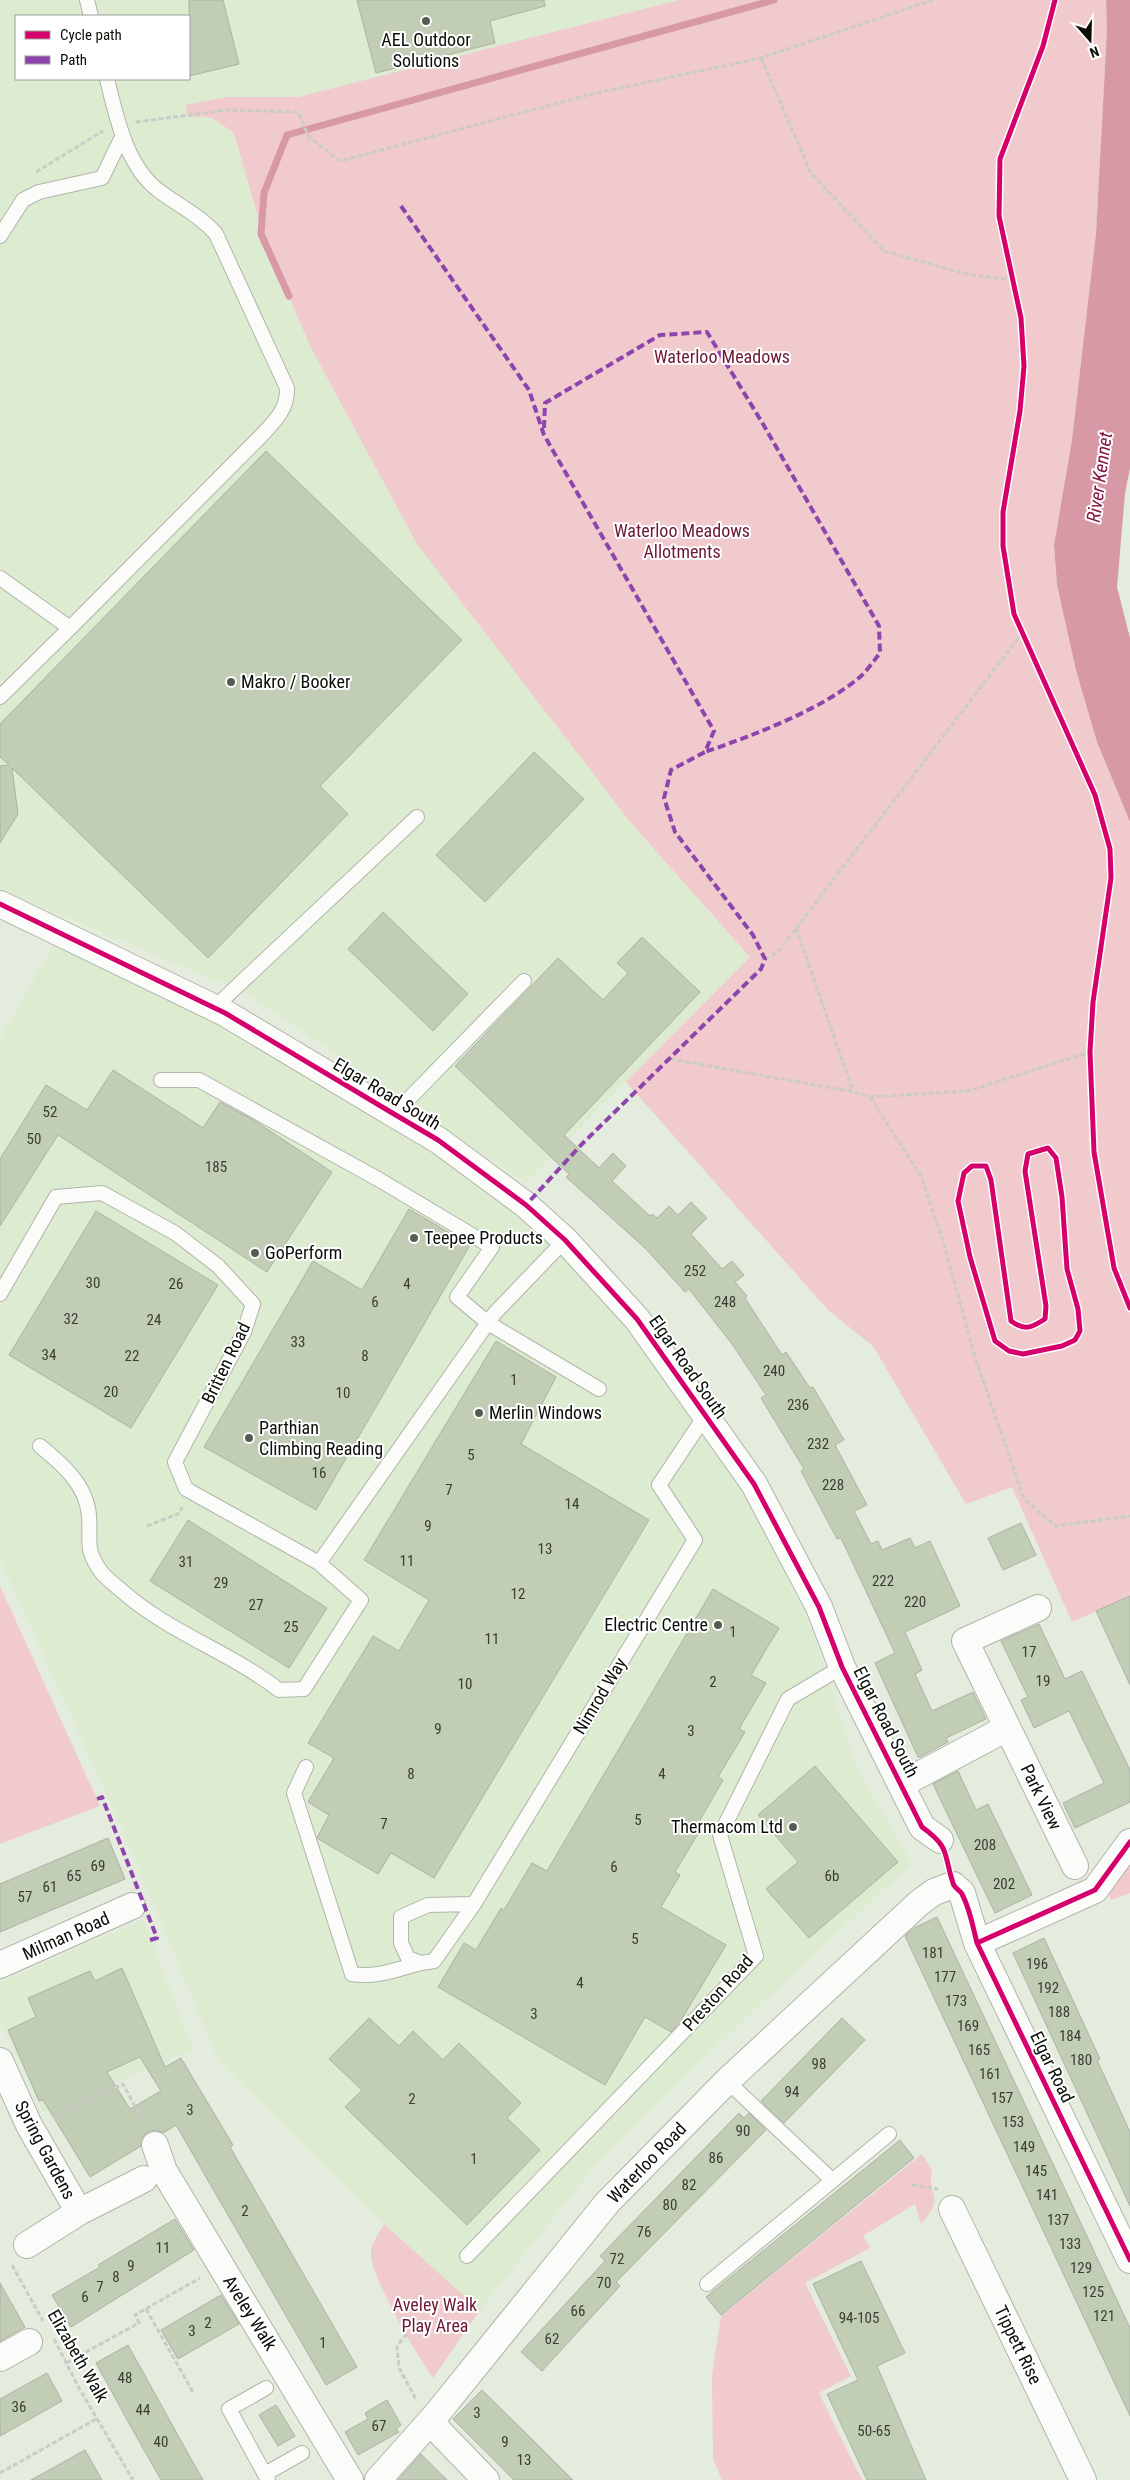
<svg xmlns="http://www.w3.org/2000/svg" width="1130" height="2480" viewBox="0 0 1130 2480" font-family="'Roboto Condensed',sans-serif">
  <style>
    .built { fill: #ddebd1; fill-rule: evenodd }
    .green { fill: #f1cacd }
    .water { fill: #d899a6 }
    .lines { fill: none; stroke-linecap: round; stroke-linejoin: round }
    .stream { stroke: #d899a6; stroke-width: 7 }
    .building { fill: #c1cdb5; stroke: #abb2a6; fill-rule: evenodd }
    .lane-casing { stroke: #afb5a9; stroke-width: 16 }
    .street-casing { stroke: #afb5a9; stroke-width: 28 }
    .path { stroke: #c9ccc7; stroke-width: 3; stroke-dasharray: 5 2.5; stroke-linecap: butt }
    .lane { stroke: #fbfcfa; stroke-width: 14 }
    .street { stroke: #fbfcfa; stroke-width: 26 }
    .quiet { stroke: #8e44ad; stroke-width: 4; stroke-dasharray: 8 4; stroke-linecap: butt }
    .cycleway-casing { stroke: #fff; stroke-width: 8 }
    .cycleway { stroke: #d6006c; stroke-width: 5 }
    .poi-dot { fill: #565c51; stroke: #fff; stroke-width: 2 }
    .labels { text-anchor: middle; stroke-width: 4; stroke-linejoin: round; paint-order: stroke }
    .number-label { font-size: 15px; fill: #383e32 }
    .poi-label { font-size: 18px; fill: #0a0e06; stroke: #fff; text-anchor: start }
    .park-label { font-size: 18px; fill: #6b1735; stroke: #fff }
    .street-label { font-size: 18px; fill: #0a0e06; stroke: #fff }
    .water-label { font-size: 19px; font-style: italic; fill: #861541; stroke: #fff }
  </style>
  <rect width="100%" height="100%" fill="#e4ecdd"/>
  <path class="built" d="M0 0H679L298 97H226L188 116 211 117 234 133 264 238 310 346 417 544 631 823 750 957 526 1183 245 993 0 889ZM16 16H189V79H16Z
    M55 942 237 1021 445 1146 553 1235 709 1405 816 1641 858 1771 912 1863 731 2032 597 2163 480 2310 384 2224 219 2062 123 1831 0 1559V1039Z
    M143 1920 193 2049 44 2113 0 2022V1982Z"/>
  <path class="green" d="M679 0H1106L1107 30 1096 233 1072 440 1054 545 1057 585 1097 742 1130 822V1596L1072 1622 1012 1487 966 1504 873 1346 829 1311 626 1082 750 957 631 823 417 544 310 346 264 238 234 133 211 117H188L186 105 226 97H298Z
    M0 1586 100 1806 0 1844Z
    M1130 1860V1893L1111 1900 1107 1889Z
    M922 2154 932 2170C926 2196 947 2196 921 2224L915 2204 863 2236 870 2248 805 2283 851 2376 819 2393 862 2480H722L713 2459 712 2375 721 2316Z
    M384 2224 480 2310 433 2378C418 2357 372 2279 371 2255 370 2244 379 2234 384 2224Z"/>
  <path class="water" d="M1106 0H1130V468L1125 493 1117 587 1130 638V822L1097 742 1076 670 1057 585 1054 545 1072 440 1096 233 1107 30Z"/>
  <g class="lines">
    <path class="stream" d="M289 296 261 234 264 193 287 135 774 0"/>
  </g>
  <path class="building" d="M189 0H223L239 64 189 76Z
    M357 0H544L545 6 490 21 495 43 376 73Z
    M266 451 462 640 320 786 348 814 208 958 12 768 18 814 0 843V766L9 765 0 757V724Z
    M534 752 584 799 485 902 436 855Z
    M383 912 468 994 433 1031 348 949Z
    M642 937 700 992 564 1135 599 1168 613 1153 626 1166 612 1181 650 1216 652 1214 657 1218 669 1206 678 1215 691 1202 707 1218 691 1234 722 1269 732 1261 744 1275 735 1282 747 1296 745 1298 782 1355 786 1352 810 1388 813 1387 844 1440 835 1445 867 1505 854 1511 871 1544 878 1541 882 1550 910 1538 915 1548 930 1541 960 1606 905 1632 922 1670 915 1674 932 1711 973 1692 986 1719 946 1738 948 1742 920 1757H918L875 1663 895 1653 841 1538 837 1539 801 1471 804 1469 761 1398 766 1395 732 1344 689 1289 685 1292 645 1248 566 1177 569 1174 455 1066 558 958 603 1000 628 973 617 963Z
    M113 1070 203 1128 220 1102 255 1121 332 1172 267 1272 58 1135 0 1226V1159L46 1085 87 1110Z
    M409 1209 470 1245 316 1510 204 1447 313 1261 362 1290Z
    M96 1211 218 1285 131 1428 9 1355Z
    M496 1341 556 1377 521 1444 649 1520 434 1878 391 1853 378 1874 317 1838 329 1815 308 1802 334 1758 308 1743 373 1636 399 1651 429 1600 364 1560Z
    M188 1520 327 1608 289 1668 150 1581Z
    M1021 1523 1036 1555 1003 1570 988 1538Z
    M713 1589 779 1628 751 1675 766 1683 739 1729 745 1732 718 1777 723 1780 697 1825 702 1827 675 1872 680 1875 661 1907 726 1945 680 2022 671 2032 645 2017 605 2085 438 1987 464 1943 476 1950 501 1908 504 1910 532 1863 547 1871Z
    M1130 1596V1685L1096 1611Z
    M1039 1624 1065 1679 1082 1671 1130 1770V1802L1075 1828 1063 1803 1104 1783 1069 1711 1034 1728 1021 1700 1028 1697 1001 1641Z
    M815 1766 898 1862 809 1938 766 1889 798 1862 758 1815Z
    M958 1771 976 1810 988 1804 1032 1895 995 1913 933 1784Z
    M108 1838 125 1879 0 1932V1884Z
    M937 1917 1130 2328V2416L905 1936 914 1928Z
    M1044 1938 1100 2059 1097 2060 1130 2132V2206L1013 1953Z
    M122 1968 165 2067 181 2058 233 2145 230 2147 357 2367 326 2385 176 2125 163 2133 157 2130 150 2131 143 2136 141 2146 90 2177 43 2100 39 2101 8 2030 36 2017 28 1998 90 1971 95 1981ZM140 2057 161 2091 130 2109 107 2072Z
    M369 2018 399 2046 413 2031 443 2060 459 2043 521 2103 507 2118 540 2150 467 2225 345 2107 362 2090 329 2059Z
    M842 2018 865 2040 784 2123 761 2101Z
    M739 2113 744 2118 749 2113 766 2130 616 2282 620 2286 542 2371 521 2352 605 2261 600 2256Z
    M900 2140 914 2158 721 2315 706 2297Z
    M175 2219 194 2250 71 2327 52 2295 100 2267 98 2265Z
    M861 2261 905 2353 877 2366 926 2480H867L827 2394 858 2380 813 2284Z
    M0 2283 25 2327 0 2341Z
    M221 2295 239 2324 178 2359 161 2330Z
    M128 2345 190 2457 203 2480H161L131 2427 96 2363Z
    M47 2373 62 2401 0 2436V2399Z
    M482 2390 543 2450 573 2480H514L453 2419Z
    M387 2400 401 2425 396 2429 399 2432 358 2455 345 2432 368 2419 365 2413Z
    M276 2405 295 2436 278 2446 259 2415Z
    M85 2450 102 2480H31L69 2459Z
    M421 2454 447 2480H398Z"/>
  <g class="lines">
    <g class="lane-casing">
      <path id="lane" d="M87 0 91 16
        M0 236 23 200 39 192 102 178 122 137
        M0 578 70 628 259 438C273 423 288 410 287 388L216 234C200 215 177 205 158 190 126 166 116 115 107 79
        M0 697 70 628
        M214 1008 417 817
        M161 1080H199L378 1179 492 1247 457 1297 488 1323 599 1389
        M394 1114 524 981
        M0 1294 56 1197 102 1193 175 1233 218 1266 253 1304 244 1332 175 1462 186 1489 319 1563 361 1600 304 1689 279 1690C230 1652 168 1632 122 1591 115 1585 107 1579 102 1573 84 1549 91 1542 89 1516 87 1485 62 1464 40 1446
        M319 1563 494 1314 565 1240
        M306 1767 294 1793 352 1974C376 1978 398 1969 421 1963
        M474 1904 428 1905 401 1917V1943L408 1958 421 1963 434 1961 474 1904 695 1540 659 1485 705 1416
        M727 2081 832 2180
        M467 2256 756 1956 720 1835 788 1699 842 1667
        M707 2284 889 2134
        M266 2388 229 2409 268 2480
        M265 2474 302 2453"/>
    </g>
    <g class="street-casing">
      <path id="street" d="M0 904 225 1013 394 1114 438 1140 526 1205 565 1240 637 1319 754 1484 819 1607 842 1667 922 1827 940 1840
        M1038 1608 965 1641 1075 1866
        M902 1784 1007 1728
        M977 1943 1095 1890 1130 1842
        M0 1965 132 1906
        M0 2061 29 2125 79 2212 27 2245
        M155 2145 164 2171 350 2480
        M952 2209 1083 2480
        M79 2212 144 2179
        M0 2358 29 2342
        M430 2422 486 2480
        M378 2480 435 2416 607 2203 727 2081 919 1903 934 1892 953 1885 962 1893 977 1943 1130 2260"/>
    </g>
    <path class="path" d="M761 58 811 173 884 251 970 275 1015 280
      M136 122 228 110 298 112 309 137 340 161 592 94 761 58 933 0
      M36 172 103 131
      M796 928 853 1091
      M765 959 778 952 1023 632
      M670 1059 854 1092 870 1097 968 1091 1090 1052
      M870 1097 921 1176 945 1248 975 1357 1024 1499 1056 1526 1130 1516
      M147 1526 180 1513 182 1507
      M54 2118 123 2084 144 2123
      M912 2185 938 2189
      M12 2265 43 2321
      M146 2309 194 2394
      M407 2334 397 2346 399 2368 417 2401
      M54 2339 79 2388 133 2480
      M66 2363 139 2323 135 2315 200 2278
      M0 2473 98 2418"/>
    <use href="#lane" class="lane"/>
    <use href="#street" class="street"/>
    <path class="quiet" d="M401 206 529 390 544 435 714 731 705 752 671 770 664 798 675 832 753 935 765 959 761 969 582 1144 526 1205
      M544 428 545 403 660 335 707 332 763 424 879 626 880 653C874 660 868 670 860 677 821 710 754 735 705 752
      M97 1799 102 1797 157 1938 150 1940"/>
    <g class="cycleway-casing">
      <path id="cycleway" d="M1055 0 1043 46 1000 159 999 216 1021 318 1024 366 1020 411 1003 512V546L1014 614 1095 795 1110 849 1111 878 1093 1002 1090 1052 1094 1152 1114 1268 1130 1308
        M0 904 225 1013 394 1114 438 1140 526 1205 565 1240 637 1319 754 1484 819 1607 842 1667 922 1827C951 1848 943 1853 953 1883 954 1888 960 1890 962 1894 970 1909 973 1927 977 1943L1130 2260
        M1048 1148 1056 1158 1062 1197 1067 1269 1078 1309 1080 1331 1075 1340 1062 1346 1023 1354 1009 1351 995 1341 970 1257 958 1201 964 1173 972 1166H986L991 1180 1011 1321C1025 1331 1031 1328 1045 1319L1046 1306 1025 1171 1028 1154Z
        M977 1943 1095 1890 1130 1842"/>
    </g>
    <use href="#cycleway" class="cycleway"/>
  </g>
  <g class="poi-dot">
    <circle cx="426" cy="21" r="5"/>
    <circle cx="231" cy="682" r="5"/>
    <circle cx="414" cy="1238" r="5"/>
    <circle cx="255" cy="1253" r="5"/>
    <circle cx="479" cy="1413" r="5"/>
    <circle cx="249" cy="1438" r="5"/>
    <circle cx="718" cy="1625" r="5"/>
    <circle cx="793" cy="1827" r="5"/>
  </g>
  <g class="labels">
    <g class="number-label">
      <text x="50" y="1117">52</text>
      <text x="34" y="1144">50</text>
      <text x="216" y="1172">185</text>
      <text x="695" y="1276">252</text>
      <text x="93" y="1288">30</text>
      <text x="176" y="1289">26</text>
      <text x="407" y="1289">4</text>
      <text x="375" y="1307">6</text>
      <text x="725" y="1307">248</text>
      <text x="71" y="1324">32</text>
      <text x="154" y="1325">24</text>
      <text x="298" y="1347">33</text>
      <text x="49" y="1360">34</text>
      <text x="132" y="1361">22</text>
      <text x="365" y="1361">8</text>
      <text x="774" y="1376">240</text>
      <text x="514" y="1385">1</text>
      <text x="111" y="1397">20</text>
      <text x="343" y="1398">10</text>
      <text x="798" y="1410">236</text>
      <text x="818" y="1449">232</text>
      <text x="471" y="1460">5</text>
      <text x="319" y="1478">16</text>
      <text x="833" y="1490">228</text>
      <text x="449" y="1495">7</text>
      <text x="572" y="1509">14</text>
      <text x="428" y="1531">9</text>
      <text x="545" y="1554">13</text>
      <text x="407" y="1566">11</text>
      <text x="186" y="1567">31</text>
      <text x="883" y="1586">222</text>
      <text x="221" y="1588">29</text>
      <text x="518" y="1599">12</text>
      <text x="915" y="1607">220</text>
      <text x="256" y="1610">27</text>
      <text x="291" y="1632">25</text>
      <text x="733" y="1637">1</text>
      <text x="492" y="1644">11</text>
      <text x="1029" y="1657">17</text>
      <text x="1043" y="1686">19</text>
      <text x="713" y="1687">2</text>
      <text x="465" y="1689">10</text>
      <text x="438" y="1734">9</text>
      <text x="691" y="1736">3</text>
      <text x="411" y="1779">8</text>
      <text x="662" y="1779">4</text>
      <text x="638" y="1825">5</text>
      <text x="384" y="1829">7</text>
      <text x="985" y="1850">208</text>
      <text x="98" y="1871">69</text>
      <text x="614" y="1872">6</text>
      <text x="74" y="1881">65</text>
      <text x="832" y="1881">6b</text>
      <text x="1004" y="1889">202</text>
      <text x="50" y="1892">61</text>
      <text x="25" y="1902">57</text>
      <text x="635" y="1944">5</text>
      <text x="933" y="1958">181</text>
      <text x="1037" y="1969">196</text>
      <text x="945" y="1982">177</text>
      <text x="580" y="1988">4</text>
      <text x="1048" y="1993">192</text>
      <text x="956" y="2006">173</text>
      <text x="1059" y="2017">188</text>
      <text x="534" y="2019">3</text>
      <text x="968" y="2031">169</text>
      <text x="1070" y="2041">184</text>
      <text x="979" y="2055">165</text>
      <text x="1081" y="2065">180</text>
      <text x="819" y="2069">98</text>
      <text x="990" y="2079">161</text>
      <text x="792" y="2097">94</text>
      <text x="1002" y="2103">157</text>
      <text x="412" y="2104">2</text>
      <text x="190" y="2115">3</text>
      <text x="1013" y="2127">153</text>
      <text x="743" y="2136">90</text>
      <text x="1024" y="2152">149</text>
      <text x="716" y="2163">86</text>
      <text x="474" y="2164">1</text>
      <text x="1036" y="2176">145</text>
      <text x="689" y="2190">82</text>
      <text x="1047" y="2200">141</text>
      <text x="670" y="2210">80</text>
      <text x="245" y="2216">2</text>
      <text x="1058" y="2225">137</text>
      <text x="644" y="2237">76</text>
      <text x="1070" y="2249">133</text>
      <text x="163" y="2253">11</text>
      <text x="617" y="2264">72</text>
      <text x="131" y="2271">9</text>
      <text x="1081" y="2273">129</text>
      <text x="116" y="2282">8</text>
      <text x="604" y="2288">70</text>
      <text x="100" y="2292">7</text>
      <text x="1093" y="2297">125</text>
      <text x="85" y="2302">6</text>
      <text x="578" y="2316">66</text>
      <text x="1104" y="2321">121</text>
      <text x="859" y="2323">94-105</text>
      <text x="208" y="2328">2</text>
      <text x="192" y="2336">3</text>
      <text x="552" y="2344">62</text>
      <text x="323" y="2348">1</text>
      <text x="125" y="2383">48</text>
      <text x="19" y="2412">36</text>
      <text x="143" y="2415">44</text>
      <text x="477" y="2418">3</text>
      <text x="379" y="2431">67</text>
      <text x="874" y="2436">50-65</text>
      <text x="161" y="2447">40</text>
      <text x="505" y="2447">9</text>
      <text x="524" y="2465">13</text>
    </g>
    <g class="poi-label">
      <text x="426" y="46" text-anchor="middle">AEL Outdoor<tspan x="426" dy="21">Solutions</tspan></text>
      <text x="241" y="688">Makro / Booker</text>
      <text x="424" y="1244">Teepee Products</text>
      <text x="265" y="1259">GoPerform</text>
      <text x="489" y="1419">Merlin Windows</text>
      <text x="259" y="1434">Parthian<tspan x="259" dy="21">Climbing Reading</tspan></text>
      <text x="708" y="1631" text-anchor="end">Electric Centre</text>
      <text x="783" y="1833" text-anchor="end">Thermacom Ltd</text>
    </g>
    <g class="park-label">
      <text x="722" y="363">Waterloo Meadows</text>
      <text x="682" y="537">Waterloo Meadows<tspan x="682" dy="21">Allotments</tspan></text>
      <text x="435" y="2311">Aveley Walk<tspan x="435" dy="21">Play Area</tspan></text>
    </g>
    <g class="street-label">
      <text transform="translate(387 1094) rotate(31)" y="6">Elgar Road South</text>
      <text transform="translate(226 1363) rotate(-64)" y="6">Britten Road</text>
      <text transform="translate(688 1367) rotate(55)" y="6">Elgar Road South</text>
      <text transform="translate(600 1696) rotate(-59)" y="6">Nimrod Way</text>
      <text transform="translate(886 1722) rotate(63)" y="6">Elgar Road South</text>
      <text transform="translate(1041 1797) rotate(64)" y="6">Park View</text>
      <text transform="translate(66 1936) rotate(-24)" y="6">Milman Road</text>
      <text transform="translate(718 1993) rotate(-48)" y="6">Preston Road</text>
      <text transform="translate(1052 2067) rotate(64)" y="6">Elgar Road</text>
      <text transform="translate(45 2150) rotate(62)" y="6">Spring Gardens</text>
      <text transform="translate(647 2163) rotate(-46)" y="6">Waterloo Road</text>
      <text transform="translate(250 2313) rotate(58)" y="6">Aveley Walk</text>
      <text transform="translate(1018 2345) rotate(64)" y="6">Tippett Rise</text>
      <text transform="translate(78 2356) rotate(60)" y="6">Elizabeth Walk</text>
    </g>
    <g class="water-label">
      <text transform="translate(1099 477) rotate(-82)" y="7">River Kennet</text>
    </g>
  </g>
  <rect x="15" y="15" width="175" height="65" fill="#ffffff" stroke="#9d9f9b"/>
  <rect x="25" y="31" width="25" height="8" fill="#d6006c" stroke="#9d9f9b"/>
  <text x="60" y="40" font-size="15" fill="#0a0e06">Cycle path</text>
  <rect x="25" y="56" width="25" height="8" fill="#8e44ad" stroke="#9d9f9b"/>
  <text x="60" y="65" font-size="15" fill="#0a0e06">Path</text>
  <g transform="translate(1090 40) rotate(160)" stroke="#ffffff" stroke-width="4" paint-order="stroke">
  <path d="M0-4L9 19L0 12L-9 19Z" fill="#0a0e06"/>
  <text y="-8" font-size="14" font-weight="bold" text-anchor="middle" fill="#0a0e06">N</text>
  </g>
</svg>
